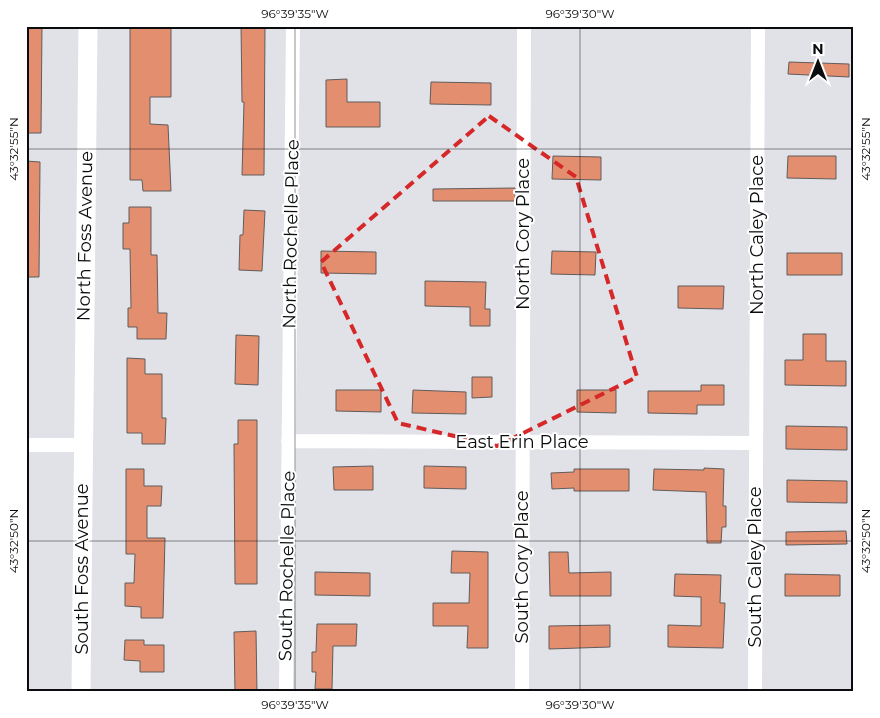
<svg xmlns="http://www.w3.org/2000/svg" width="880" height="718" viewBox="0 0 880 718" font-family="Montserrat,sans-serif">
  <style>
    .building { fill: #e38e6f; stroke: #615c5b }
    .lines { fill: none; stroke-linecap: round; stroke-linejoin: round }
    .street { stroke: #fff; stroke-width: 14 }
    .secondary { stroke: #fff; stroke-width: 19 }
    .marked { fill: none; stroke: #d62828; stroke-width: 4; stroke-dasharray: 10 6; stroke-linejoin: round }
    .ticks { fill: none; stroke: #0b0c0d; stroke-width: 1; stroke-opacity: 0.45 }
    .labels { text-anchor: middle; stroke-width: 4; stroke-linejoin: round; paint-order: stroke }
    .street-label { font-size: 18px; fill: #0b0c0d; stroke: #fff }
    .neatline { fill: none; stroke: #0b0c0d; stroke-width: 2 }
    .ticks-label { font-size: 12px; text-anchor: middle; fill: #0b0c0d }
  </style>
  <rect width="100%" height="100%" fill="#e1e2e8"/>
  <path class="building" d="M26 26H42L41 133H26Z
    M130 26H171V97H150V124L168 125 171 191H143L142 180H130Z
    M241 26H265L264 175H242L244 102H242Z
    M789 62 849 64V77L788 74Z
    M347 79V102H380V127H326V80Z
    M431 82 491 83V105L430 104Z
    M553 156 601 157V180L552 179Z
    M788 156H836V179L787 178Z
    M26 161 40 162 39 277H26Z
    M515 188V201H433V189Z
    M129 207H151V255H157L158 313H167L166 339H137V327H128V308H131L130 249H123V223H129Z
    M244 210 265 211 262 271 239 270 240 235H243Z
    M321 251 376 252V274L321 273Z
    M552 251 596 252 595 275 551 274Z
    M787 253H842V275H787Z
    M425 281 486 282 485 309H490V326H470V307L425 306Z
    M678 286H724L723 309 678 308Z
    M803 334H826V361H846V386L785 385V360H803Z
    M236 335 259 336 258 385 235 384Z
    M127 358 145 359V374H162V418H166L165 444H142V433H127Z
    M472 377H492V397L472 398Z
    M701 385H724V405H697V414L648 413V391H701Z
    M336 390H381V412L336 411Z
    M413 390 466 392V414L412 413Z
    M577 390H616V413L577 412Z
    M238 420H257V584H235L234 444H238Z
    M786 426 847 427V450L786 449Z
    M373 466V490H334L333 467Z
    M424 466 466 467V489L424 488Z
    M704 468 724 469 723 506H726V527H722L721 543H707L706 492 653 490 654 469 704 470Z
    M126 469H144V486H162L161 506H147V538H165L163 618H141V607L125 606V583H134L135 554H126Z
    M574 469H629V491H574V488L552 489 551 473 574 472Z
    M787 480 847 481V503L787 502Z
    M846 531 847 544 786 545V532Z
    M452 551 488 552V648H467L468 626H433V603H469L470 573H451Z
    M549 552H568L569 573 611 572V596H550Z
    M315 572 370 573V596L315 595Z
    M675 574 721 575 720 603H725L723 648 668 647V625L701 626V597L674 596Z
    M785 574 840 575V596H785Z
    M317 624H357L356 646H333L332 689H315L316 672H312V652H316Z
    M610 625V647L549 649V626Z
    M256 631 257 692H235L234 632Z
    M125 640H144V645H164V672H140V661L124 660Z"/>
  <g class="lines">
    <path class="street" d="M288 441 756 443
      M26 445H83
      M286 692 293 26
      M522 692 524 26
      M755 692 758 26"/>
    <path class="secondary" d="M81 692 88 26"/>
  </g>
  <path class="marked" d="M489 116 576 177 637 377 497 446 398 423 321 262Z"/>
  <path class="ticks" d="M295 26V692M580 26V692M26 149H854M26 541H854"/>
  <g class="labels">
    <g class="street-label">
      <text transform="translate(291 234) rotate(-89)" y="6">North Rochelle Place</text>
      <text transform="translate(523 234) rotate(-90)" y="6">North Cory Place</text>
      <text transform="translate(757 235) rotate(-90)" y="6">North Caley Place</text>
      <text transform="translate(85 236) rotate(-89)" y="6">North Foss Avenue</text>
      <text x="522" y="448">East Erin Place</text>
      <text transform="translate(287 566) rotate(-89)" y="6">South Rochelle Place</text>
      <text transform="translate(522 567) rotate(-90)" y="6">South Cory Place</text>
      <text transform="translate(755 567) rotate(-90)" y="6">South Caley Place</text>
      <text transform="translate(82 569) rotate(-90)" y="6">South Foss Avenue</text>
    </g>
  </g>
  <rect width="880" height="718" fill="none" stroke="#ffffff" stroke-width="55"/>
  <g transform="translate(818 62)" stroke="#ffffff" stroke-width="4" paint-order="stroke">
  <path d="M0-4L9 19L0 12L-9 19Z" fill="#0b0c0d"/>
  <text y="-8" font-size="14" font-weight="bold" text-anchor="middle" fill="#0b0c0d">N</text>
  </g>
  <rect x="28" y="28" width="824" height="662" class="neatline"/>
  <g class="ticks-label">
    <text x="295" y="18">96°39'35"W</text>
    <text x="580" y="18">96°39'30"W</text>
    <text transform="translate(14 149) rotate(-90)" y="4">43°32'55"N</text>
    <text transform="translate(866 149) rotate(-90)" y="4">43°32'55"N</text>
    <text transform="translate(14 541) rotate(-90)" y="4">43°32'50"N</text>
    <text transform="translate(866 541) rotate(-90)" y="4">43°32'50"N</text>
    <text x="295" y="709">96°39'35"W</text>
    <text x="580" y="709">96°39'30"W</text>
  </g>
</svg>
